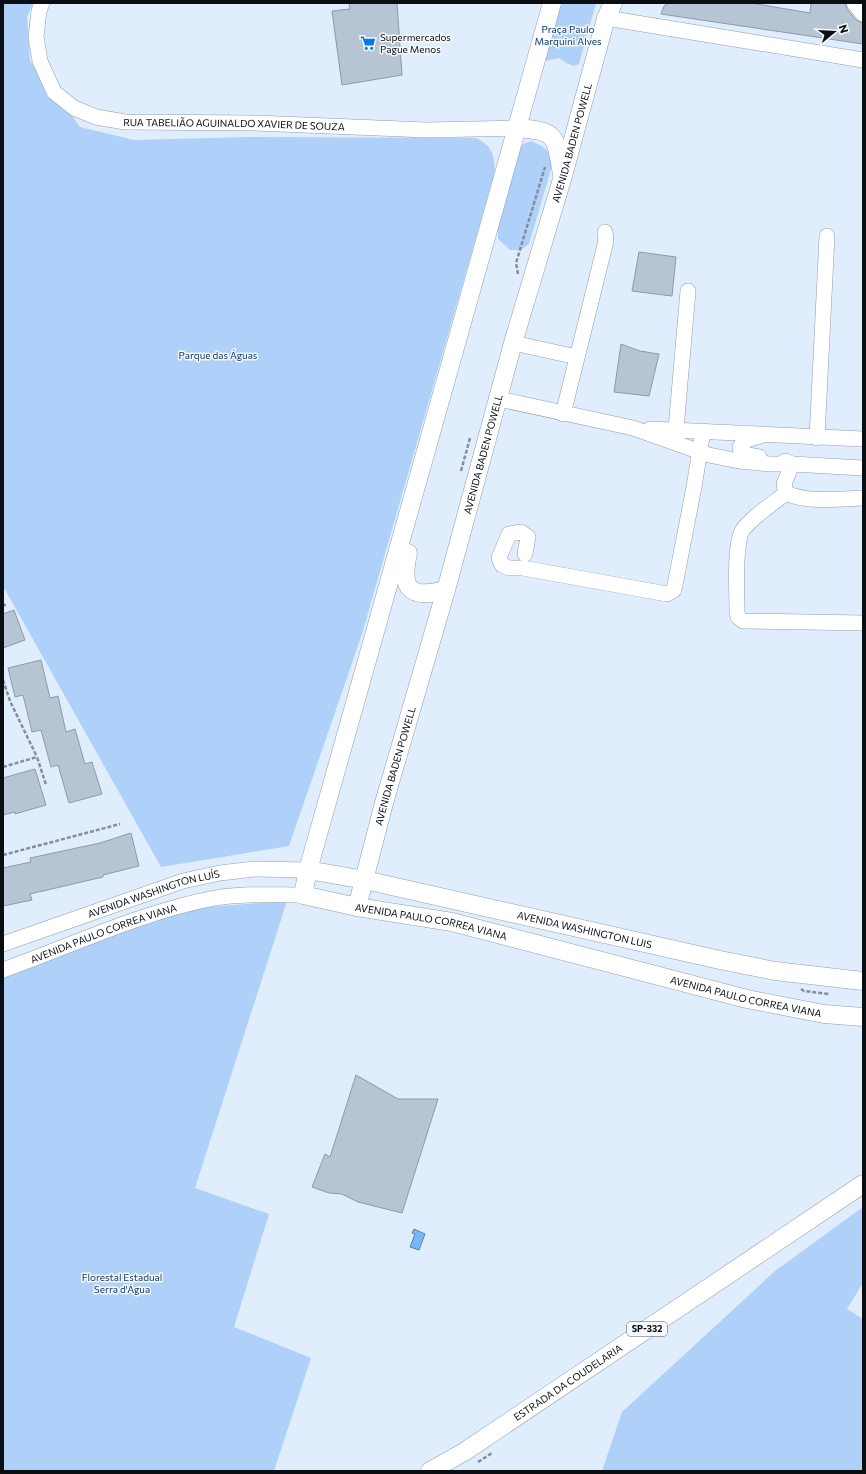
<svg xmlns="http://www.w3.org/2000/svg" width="866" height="1474" viewBox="0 0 866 1474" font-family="Commissioner,sans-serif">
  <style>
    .green { fill: #afd0f8 }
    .water { fill: #7ab5f7; stroke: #5883b3 }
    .building { fill: #b7c4d3; stroke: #8e9aa8 }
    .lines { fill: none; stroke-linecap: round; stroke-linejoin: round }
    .minor-casing { stroke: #929eac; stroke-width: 16 }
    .major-casing { stroke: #929eac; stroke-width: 19 }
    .path { stroke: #858e99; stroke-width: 2.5; stroke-dasharray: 4 2; stroke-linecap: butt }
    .minor { stroke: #fff; stroke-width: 15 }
    .major { stroke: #fff; stroke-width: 18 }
    .labels { text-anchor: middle; stroke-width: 3; stroke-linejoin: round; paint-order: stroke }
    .shield { fill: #f6f9fc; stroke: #515459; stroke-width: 1 }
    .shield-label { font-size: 9px; font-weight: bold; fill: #0a0e13 }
    .park-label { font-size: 10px; fill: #113a64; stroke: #f6f9fc }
    .poi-label { font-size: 10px; fill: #0a0e13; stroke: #f6f9fc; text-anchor: start }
    .street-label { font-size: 10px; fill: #0a0e13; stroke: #f6f9fc }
  </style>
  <rect width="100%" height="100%" fill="#e0edfc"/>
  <path class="green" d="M3 3H33L27 17 30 60 50 94 67 109 80 127 134 140 250 137 476 138C492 146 494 154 495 171L362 634 289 846 161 867 3 586Z
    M558 3H596L579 64 574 66 566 63 559 58 540 62Z
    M531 141C545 147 551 150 552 166L529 244 521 250H510L498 239V222L521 145Z
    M287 901 195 1188 269 1214 234 1327 311 1358 274 1471H3V977L135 926 207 907Z
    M863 1207V1283L847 1309 863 1319V1471H602L622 1412 775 1271Z"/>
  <path class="water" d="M414 1229 425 1234 419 1250 410 1247 415 1234 412 1233Z"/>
  <path class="building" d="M349 3H397L402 75 342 85 332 11 350 9Z
    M668 3H751L810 13 811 3H845L847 9 856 20 863 23V44L661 14 664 6Z
    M639 252 676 257 672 296 632 291Z
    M621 344 640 351 659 354 649 396 614 392Z
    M14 610 25 640 3 648V614Z
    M41 660 50 698 58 696 66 732 75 729 85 764 92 762 102 794 69 803 58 765 51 767 41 730 32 732 23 695 15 697 8 668Z
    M35 769 46 805 15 814V812L3 815V778Z
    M131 833 139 866 103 875V877L30 894 32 900 3 906V868L31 862 30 858 100 843Z
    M356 1075 398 1099H438L402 1213 358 1202 342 1194 329 1193 312 1187 325 1154 330 1157Z"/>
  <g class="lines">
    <g class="minor-casing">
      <g id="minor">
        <path id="s1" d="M42 3 39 11 36 37 40 61 54 92 74 108 96 117 125 122 255 123 427 130 516 128"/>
        <path d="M854 3 863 14"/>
        <path d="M606 18 863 60"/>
        <path d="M513 343 577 357"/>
        <path d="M499 399 633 428 709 455 739 461 770 464H792L863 468"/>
        <path d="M563 414 606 241 605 232"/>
        <path d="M650 429 863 439"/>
        <path d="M817 438 827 236"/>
        <path d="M675 440 688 291"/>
        <path d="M759 457 742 454 740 447 746 440 760 436"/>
        <path d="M785 461 792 464 784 484 786 493"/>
        <path d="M786 493C775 502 748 520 742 531 734 547 737 592 737 611L738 617 743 621 863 623"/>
        <path d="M786 493C806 503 841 499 863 498"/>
        <path d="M525 554 528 537 521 532 509 534 499 558 502 565 509 568H523L667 594 674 590 694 487 703 431"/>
        <path id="s2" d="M3 944 183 881 220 873 254 869 308 870"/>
        <path id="s3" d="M3 970C73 945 141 912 215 898 244 893 274 895 303 895"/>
      </g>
    </g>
    <g class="major-casing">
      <g id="major">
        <path id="s4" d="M552 3 308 870 303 895 357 907 452 922 747 999 824 1014 863 1017"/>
        <path d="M516 128C557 131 555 134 562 174"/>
        <path d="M408 553C400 590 410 599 446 590"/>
        <path id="s5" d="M308 870 365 880 720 960 775 971 863 981"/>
        <path id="s6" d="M357 907 384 803 446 590 513 343 563 176 606 18 613 3"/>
        <path id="s7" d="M430 1471 464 1452 863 1184"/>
      </g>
    </g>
    <path class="path" d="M518 274 516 263 545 167
      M461 471 470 438
      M3 605H6
      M3 680 10 701 37 757
      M3 767 37 757 46 785
      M3 855 120 824
      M801 989 804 991 829 994
      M478 1462 492 1453"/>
    <use href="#minor" class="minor"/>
    <use href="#major" class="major"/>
  </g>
  <defs>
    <g id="supermarket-bare" transform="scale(1.2)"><path d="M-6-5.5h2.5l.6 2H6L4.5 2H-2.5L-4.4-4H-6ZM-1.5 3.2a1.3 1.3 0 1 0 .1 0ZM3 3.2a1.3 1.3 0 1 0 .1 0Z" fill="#007de3" stroke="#f6f9fc" stroke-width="2.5" paint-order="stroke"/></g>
  </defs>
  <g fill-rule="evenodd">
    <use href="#supermarket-bare" x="368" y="43"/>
  </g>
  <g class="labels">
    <rect class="shield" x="627" y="1322" width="40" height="14" rx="3"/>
    <g class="shield-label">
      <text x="647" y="1332">SP-332</text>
    </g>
    <g class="park-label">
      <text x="568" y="33">Praça Paulo<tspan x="568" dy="12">Marquini Alves</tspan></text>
      <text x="218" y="359">Parque das Águas</text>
      <text x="122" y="1281">Florestal Estadual<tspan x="122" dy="12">Serra d'Água</tspan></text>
    </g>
    <g class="poi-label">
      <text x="380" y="41">Supermercados<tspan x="380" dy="12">Pague Menos</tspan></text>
    </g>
    <g class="street-label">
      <text dy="4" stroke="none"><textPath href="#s1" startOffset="281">RUA TABELIÃO AGUINALDO XAVIER DE SOUZA</textPath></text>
      <text dy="4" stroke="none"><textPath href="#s6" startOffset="794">AVENIDA BADEN POWELL</textPath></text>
      <text dy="4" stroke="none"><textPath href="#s6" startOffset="470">AVENIDA BADEN POWELL</textPath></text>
      <text dy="4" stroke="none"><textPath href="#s6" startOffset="146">AVENIDA BADEN POWELL</textPath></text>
      <text dy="4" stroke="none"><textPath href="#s2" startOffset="159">AVENIDA WASHINGTON LUÍS</textPath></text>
      <text dy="4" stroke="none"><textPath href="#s4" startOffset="1057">AVENIDA PAULO CORREA VIANA</textPath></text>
      <text dy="4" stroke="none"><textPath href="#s5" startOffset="283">AVENIDA WASHINGTON LUIS</textPath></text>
      <text dy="4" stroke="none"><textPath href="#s3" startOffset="107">AVENIDA PAULO CORREA VIANA</textPath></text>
      <text dy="4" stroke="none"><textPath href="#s4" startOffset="1381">AVENIDA PAULO CORREA VIANA</textPath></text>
      <text dy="4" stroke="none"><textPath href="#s7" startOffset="164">ESTRADA DA COUDELARIA</textPath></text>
    </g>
  </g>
  <rect width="866" height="1474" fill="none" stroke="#0a0e13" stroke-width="8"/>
  <g transform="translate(834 32) rotate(72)" stroke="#f6f9fc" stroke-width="3" paint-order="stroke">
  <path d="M0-3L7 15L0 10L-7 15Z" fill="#0a0e13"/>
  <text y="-6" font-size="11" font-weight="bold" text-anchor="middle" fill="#0a0e13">N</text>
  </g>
</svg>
